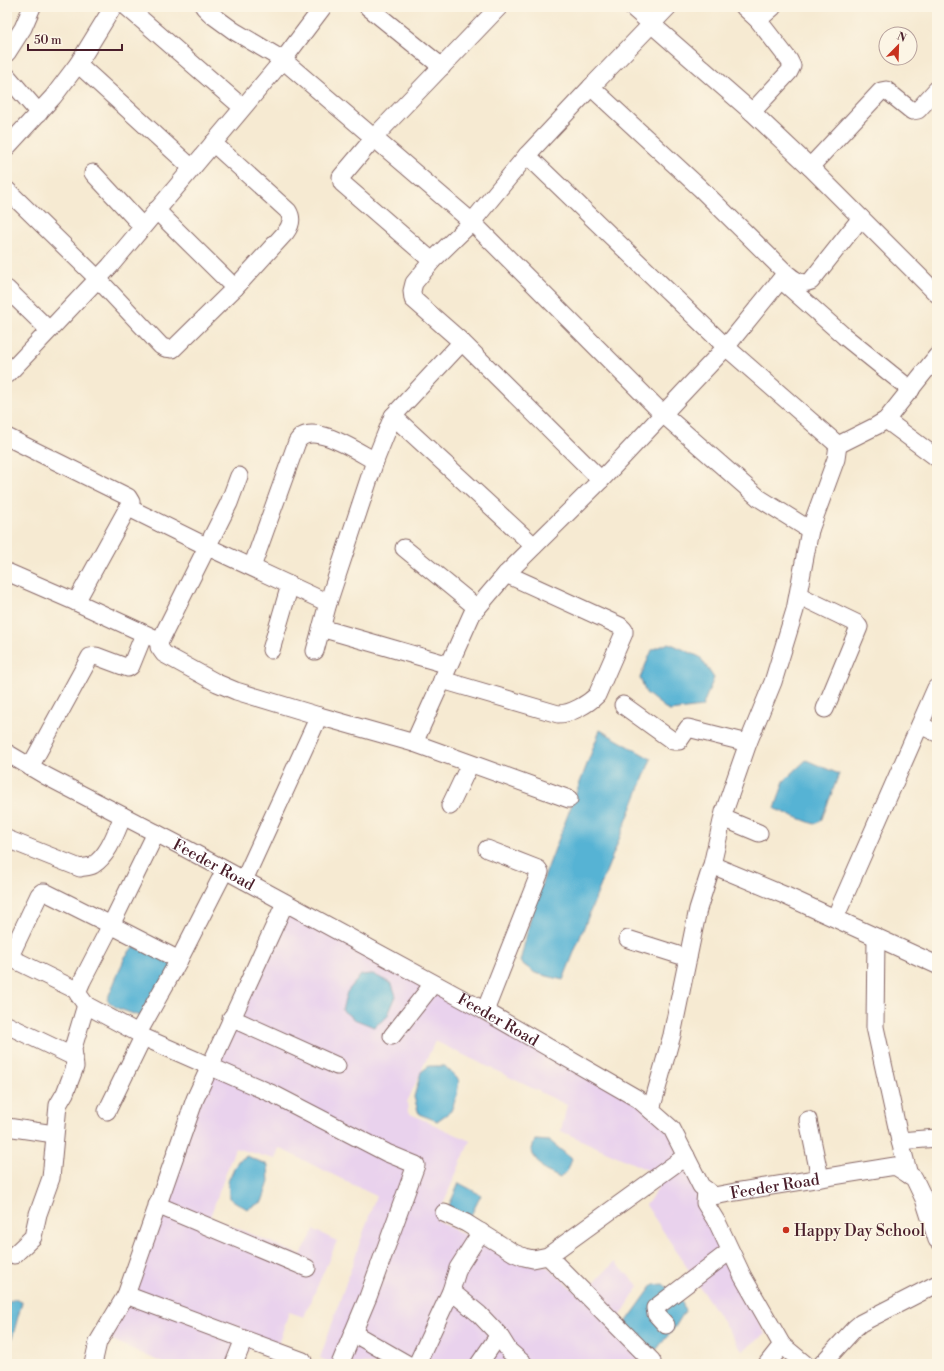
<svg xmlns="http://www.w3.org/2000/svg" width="944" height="1371" font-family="'Libre Bodoni',serif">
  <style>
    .built { fill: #e9d2ed }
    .water { fill: #56b3d4; stroke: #506980 }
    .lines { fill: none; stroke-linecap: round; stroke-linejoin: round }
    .minor-casing { stroke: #866665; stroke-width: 19 }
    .minor { stroke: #fff; stroke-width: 17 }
    .poi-dot { fill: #c8321e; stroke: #fcf5e5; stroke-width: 1.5 }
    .labels { text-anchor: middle; stroke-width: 3; stroke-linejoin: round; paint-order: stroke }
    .street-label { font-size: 16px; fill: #4a1f2b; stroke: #fcf5e5 }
    .poi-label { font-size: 16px; fill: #4a1f2b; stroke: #fcf5e5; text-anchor: start }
  </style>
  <rect width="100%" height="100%" fill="#fcf5e5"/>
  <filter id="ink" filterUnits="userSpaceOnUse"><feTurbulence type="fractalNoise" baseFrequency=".025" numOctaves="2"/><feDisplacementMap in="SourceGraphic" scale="8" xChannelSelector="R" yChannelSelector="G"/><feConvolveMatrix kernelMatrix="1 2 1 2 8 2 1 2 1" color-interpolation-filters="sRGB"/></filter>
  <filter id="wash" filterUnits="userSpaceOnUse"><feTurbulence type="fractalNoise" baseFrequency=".012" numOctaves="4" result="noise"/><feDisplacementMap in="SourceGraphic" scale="16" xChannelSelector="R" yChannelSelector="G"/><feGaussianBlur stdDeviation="0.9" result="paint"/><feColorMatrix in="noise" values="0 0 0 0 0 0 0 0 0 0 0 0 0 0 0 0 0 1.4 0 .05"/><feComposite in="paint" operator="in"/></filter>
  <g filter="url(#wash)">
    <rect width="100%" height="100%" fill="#f6ead2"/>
    <path class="built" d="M288,910L638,1104L669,1132L765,1334L742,1351L646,1205L658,1189L650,1171L561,1131L567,1105L435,1041L407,1102L408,1113L470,1141L436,1220L518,1263L548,1267L580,1296L615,1262L639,1286L613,1328L651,1364H333L320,1358L376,1196L279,1148L275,1159L235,1148L210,1217L301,1255L314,1230L337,1241L304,1317L289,1312L276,1351L254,1343L239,1364H165L110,1339L132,1288L203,1089Z"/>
    <path class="water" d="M669,643L700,657L714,678L702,707L669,711L646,693L640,678L652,650Z
      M600,730L651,759L563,980L535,973L520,962L534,904Z
      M806,760L839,774L821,821L814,824L775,809L784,781Z
      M133,947L156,954L173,966L150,1020L117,1008L107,1000L125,957Z
      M373,974L392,984L396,996L387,1017L374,1027L354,1019L342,1010L347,992L361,975Z
      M429,1066H445L459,1080L457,1095L451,1111L437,1121L419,1114L414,1097L421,1072Z
      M535,1140L550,1141L572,1159L568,1170L560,1178L544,1170L531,1152Z
      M247,1156L268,1165L269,1182L262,1202L247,1209L229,1198L228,1181L238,1161Z
      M459,1183L481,1195L469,1219L448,1208Z
      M663,1284L681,1299L685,1311L675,1327L656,1350L629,1332L625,1324L653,1285Z
      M14,1299L22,1302L7,1357V1300L11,1301Z"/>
  </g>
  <g filter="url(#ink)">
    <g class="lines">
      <defs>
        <g id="minor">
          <path d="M127,7L242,107"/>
          <path d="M204,7L212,15L234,31L283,60L472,222L663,414L759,498L810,530"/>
          <path d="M368,7L442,67"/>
          <path d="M632,7L752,112L810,167L937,294"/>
          <path d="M668,7L591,87L700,188L786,273C794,279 800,286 811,281L861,218"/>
          <path d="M744,7L758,20L789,60L792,66L789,72L752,112"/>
          <path d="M758,20L773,7"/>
          <path d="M7,53L23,28L32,7"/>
          <path d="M78,64L192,168"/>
          <path d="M7,76L39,113"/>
          <path d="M591,87L527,155L472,222L432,261L414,283L412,291L413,299L462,342L601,480"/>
          <path d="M7,147L53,97L78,64L113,7"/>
          <path d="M527,155L726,347L838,445L836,459L810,530L795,610L773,682L748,743L724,812L712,865L698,909L672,1035L651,1110"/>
          <path d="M810,167L881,91L886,90L912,111L918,110L937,89"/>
          <path d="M93,173L142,226"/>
          <path d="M7,190L97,278L161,346L165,348L173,349L235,288L286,232C291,225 293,219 288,211L213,143"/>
          <path d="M156,210L235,288"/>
          <path d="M432,261L342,183L341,177L379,132L499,7"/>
          <path d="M781,280L844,336L911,390"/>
          <path d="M7,289L49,330"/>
          <path d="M7,375L110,266L283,60L323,7"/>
          <path d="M393,416L534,546"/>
          <path d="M886,420L937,458"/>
          <path d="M7,437L128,497L131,502L76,602L7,572"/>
          <path d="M838,445L876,426L886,420L937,356"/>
          <path d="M239,476L229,503L160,641L159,647L164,654L217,683L236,691L319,716"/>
          <path d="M129,508L208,547L328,603"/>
          <path d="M404,548L477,608"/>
          <path d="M252,567L297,442C310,419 358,452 375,461"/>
          <path d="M798,595L856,623L859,627L825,709"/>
          <path d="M76,602L154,638"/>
          <path d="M321,628L449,665"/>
          <path d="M271,650L290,585"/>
          <path d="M315,651L328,603L375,461L393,416L462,342"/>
          <path d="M442,680L558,714C571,714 588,704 597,695L624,633V630L620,626L506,574"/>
          <path d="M623,705L673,741H679L688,728L748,743"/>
          <path d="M920,725L937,733"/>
          <path d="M414,743L472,614L506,574L601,480L726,347L786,273"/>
          <path id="s1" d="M7,753L46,776L181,846L485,1011L638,1099L672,1129L701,1186L714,1196L735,1192L895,1166L914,1178L924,1199L937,1240"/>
          <path d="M30,767L90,657L96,656L128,668L131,666L144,634"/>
          <path d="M450,806L470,764"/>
          <path d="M723,818L759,833"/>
          <path d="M7,839L80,868C84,867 89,867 93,865C109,855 116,832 123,816"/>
          <path d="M712,865L784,895L937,965"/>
          <path d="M244,880L319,716L414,743L569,799"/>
          <path d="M835,918L936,688"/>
          <path d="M876,937L875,1027L900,1141L909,1175"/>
          <path d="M628,939L688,958"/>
          <path d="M78,991L15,960L11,957V954L39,895L42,892H45L111,925L156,833"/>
          <path d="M485,1011L540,872L538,869L487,849"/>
          <path d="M231,1018L337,1066"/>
          <path d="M7,1025L74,1057"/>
          <path d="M138,1033L86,1005L78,994L79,988L82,981L111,925L179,960"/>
          <path d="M392,1036L433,984"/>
          <path d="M143,1037L275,1095L387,1153L416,1165L368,1297L340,1364"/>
          <path d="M107,1111L143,1037L138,1033L179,960L225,870"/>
          <path d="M808,1120L820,1178"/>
          <path d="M7,1127L54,1134"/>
          <path d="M900,1141L937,1138"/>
          <path d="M706,1190L705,1203L718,1224L743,1277L782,1345L767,1364"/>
          <path d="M157,1205L307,1268"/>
          <path d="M444,1213L466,1223L514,1253L524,1257L533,1259L548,1256L686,1156"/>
          <path d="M14,1255L33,1237L38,1214L51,1178L58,1105L65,1093L75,1067L73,1048L86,1005"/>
          <path d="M548,1256L652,1361"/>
          <path d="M451,1291L479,1314L499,1335L509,1351L524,1364"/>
          <path d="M126,1295L303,1361"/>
          <path d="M666,1325L656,1314L655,1308L730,1251"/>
          <path d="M353,1333L407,1364"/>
          <path d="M782,1345L805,1364"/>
          <path d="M93,1364L98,1342L126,1295L195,1099L285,903"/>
          <path d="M234,1364L244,1339"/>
          <path d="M417,1364L451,1291L458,1268L481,1232"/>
          <path d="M479,1364L499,1335"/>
          <path d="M822,1364L855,1328L861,1323L937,1284"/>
        </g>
      </defs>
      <use href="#minor" class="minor-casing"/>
      <use href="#minor" class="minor"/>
    </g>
  </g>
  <circle class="poi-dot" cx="786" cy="1230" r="4"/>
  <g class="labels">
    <g class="street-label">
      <text dy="6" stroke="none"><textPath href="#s1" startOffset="235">Feeder Road</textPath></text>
      <text dy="6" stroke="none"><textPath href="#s1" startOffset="559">Feeder Road</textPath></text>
      <text dy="6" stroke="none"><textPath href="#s1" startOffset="907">Feeder Road</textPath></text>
    </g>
    <g class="poi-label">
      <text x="794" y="1236">Happy Day School</text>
    </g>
  </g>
  <rect width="944" height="1371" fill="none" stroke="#fcf5e5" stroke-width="24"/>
  <g transform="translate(898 46) rotate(23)"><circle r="19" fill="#fcf5e5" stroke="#b59f9b"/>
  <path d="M0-3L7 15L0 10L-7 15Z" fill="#c8321e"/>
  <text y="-6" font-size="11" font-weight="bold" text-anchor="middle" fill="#4a1f2b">N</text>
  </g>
  <path d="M28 44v6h94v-6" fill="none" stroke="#4a1f2b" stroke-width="2"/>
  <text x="34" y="44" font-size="12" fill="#4a1f2b" stroke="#fcf5e5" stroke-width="3" paint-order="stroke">50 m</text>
</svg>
